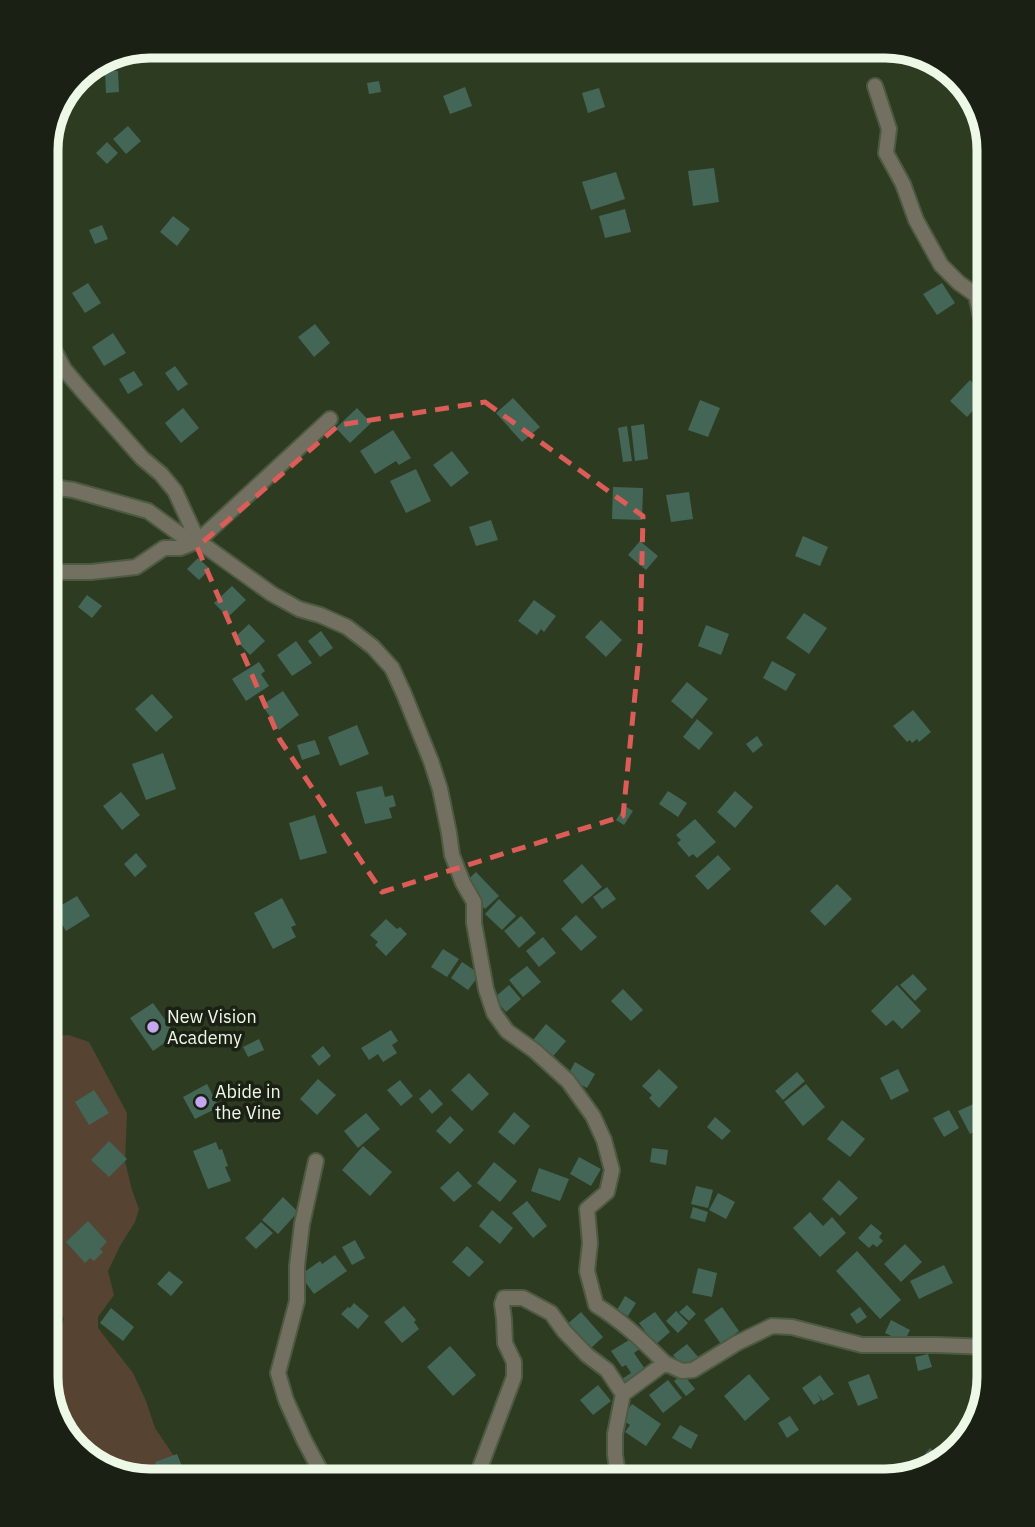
<svg xmlns="http://www.w3.org/2000/svg" width="1035" height="1527" font-family="'IBM Plex Sans',sans-serif">
  <style>
    .green { fill: #564331 }
    .building { fill: #446657 }
    .lines { fill: none; stroke-linecap: round; stroke-linejoin: round }
    .minor-casing { stroke: #4c5a41; stroke-width: 18 }
    .minor { stroke: #737061; stroke-width: 14 }
    .marked { fill: none; stroke: #dc5c58; stroke-width: 5; stroke-dasharray: 14 9; stroke-linejoin: round }
    .poi-dot { fill: #c3a7f2; stroke: #1a2114; stroke-width: 2.5 }
    .labels { text-anchor: middle; stroke-width: 7; stroke-linejoin: round; paint-order: stroke }
    .poi-label { font-size: 18px; fill: #eef8e7; stroke: #1a2114; text-anchor: start }
    .rim { fill: none; stroke: #eef8e7; stroke-width: 9 }
  </style>
  <rect width="100%" height="100%" fill="#2d3c21"/>
  <path class="green" d="M69,1035L89,1042L127,1113L125,1161L132,1190L139,1209L135,1222L120,1246L108,1271L114,1295L98,1317V1328L133,1373L146,1401L155,1428L191,1481H143L107,1469L106,1457L85,1442L64,1434L59,1429L46,1377V1356L53,1352L64,1319L50,1283L46,1246V1036Z"/>
  <path class="building" d="M105,71H118L119,92L106,93Z
    M379,81L381,92L369,94L367,83Z
    M465,87L472,106L450,114L443,96Z
    M599,88L605,107L588,113L582,93Z
    M128,126L141,141L126,154L113,139Z
    M107,142L118,153L107,164L96,153Z
    M714,168L719,202L693,206L688,171Z
    M616,172L625,199L591,210L582,182Z
    M625,209L631,232L605,238L599,216Z
    M173,216L190,229L177,246L160,232Z
    M102,225L108,239L95,244L89,230Z
    M88,283L101,303L85,313L72,293Z
    M942,283L955,303L937,315L923,294Z
    M315,324L330,343L314,357L298,337Z
    M113,333L126,353L104,366L92,347Z
    M175,366L188,384L178,391L165,373Z
    M134,371L143,385L128,394L119,379Z
    M970,380L987,396L967,417L950,401Z
    M513,398L540,427L522,442L496,413Z
    M700,400L720,408L708,437L688,430Z
    M183,408L199,428L181,443L165,423Z
    M357,408L371,423L350,443L336,428Z
    M644,424L648,459L635,461L631,426Z
    M627,426L632,461L623,462L618,428Z
    M393,430L411,458L399,465L396,461L375,474L360,451Z
    M452,451L469,473L451,487L433,465Z
    M416,469L431,501L406,513L390,481Z
    M613,487L643,488L642,520L612,519Z
    M689,492L693,519L671,522L666,495Z
    M491,520L498,540L476,546L469,527Z
    M803,536L828,547L820,566L795,556Z
    M640,541L658,556L646,570L628,555Z
    M198,558L210,569L199,580L187,569Z
    M232,586L246,600L228,617L214,603Z
    M87,595L102,606L92,618L78,607Z
    M534,600L556,616L544,632L541,629L537,635L518,621Z
    M804,613L827,628L809,654L786,638Z
    M601,620L622,640L606,657L585,637Z
    M249,624L265,641L250,655L234,638Z
    M706,625L729,634L721,655L698,646Z
    M321,631L333,648L320,657L308,641Z
    M296,641L312,663L292,676L277,655Z
    M772,661L796,674L786,691L763,678Z
    M259,662L265,671L261,674L269,686L246,701L232,679Z
    M687,682L708,699L692,719L671,701Z
    M283,691L299,715L279,730L262,705Z
    M152,694L173,717L156,732L135,709Z
    M913,710L931,732L919,742L917,739L912,743L910,740L907,742L893,726Z
    M697,719L713,733L699,750L683,737Z
    M357,725L369,754L340,766L328,737Z
    M757,736L763,745L753,753L746,744Z
    M315,740L320,754L302,760L297,745Z
    M163,753L176,789L146,800L132,764Z
    M382,786L385,797L393,795L396,806L389,808L392,818L365,824L356,792Z
    M668,791L687,803L678,817L659,804Z
    M735,791L753,807L735,828L717,812Z
    M121,792L140,815L122,830L103,806Z
    M625,806L633,811L624,825L616,820Z
    M315,815L327,853L300,860L289,823Z
    M695,819L716,842L697,858L693,854L689,857L677,843L681,840L676,835Z
    M136,853L147,866L135,877L124,864Z
    M718,855L731,869L708,890L695,876Z
    M582,864L602,887L582,904L563,881Z
    M476,872L499,896L485,909L462,885Z
    M837,884L852,899L825,926L810,911Z
    M607,887L616,899L602,909L593,897Z
    M77,896L90,916L66,931L53,910Z
    M282,898L296,925L291,927L296,937L273,949L254,913Z
    M499,899L516,916L502,930L485,914Z
    M576,915L597,937L581,951L561,929Z
    M521,916L536,933L519,948L504,931Z
    M386,919L397,929L400,927L407,934L386,956L375,945L378,942L370,935Z
    M543,937L556,953L539,967L526,951Z
    M443,949L459,959L447,977L431,967Z
    M462,962L480,974L468,990L451,978Z
    M527,966L541,982L523,997L509,980Z
    M913,974L927,989L915,1001L900,985Z
    M509,985L521,999L506,1012L494,998Z
    M897,985L921,1011L902,1029L893,1020L886,1026L871,1011Z
    M623,989L643,1010L631,1021L611,1001Z
    M153,1003L176,1035L153,1051L130,1018Z
    M546,1024L566,1041L549,1061L529,1045Z
    M391,1030L398,1041L392,1045L397,1053L383,1062L378,1054L369,1060L361,1048Z
    M259,1039L264,1050L248,1057L243,1047Z
    M323,1046L331,1056L319,1066L311,1056Z
    M575,1062L595,1074L587,1088L567,1077Z
    M659,1069L678,1087L659,1108L649,1098L652,1095L642,1086Z
    M898,1069L909,1091L891,1100L880,1078Z
    M797,1072L805,1081L783,1100L775,1091Z
    M469,1073L489,1094L472,1111L451,1090Z
    M318,1079L336,1095L317,1115L300,1099Z
    M400,1080L413,1096L401,1106L387,1090Z
    M207,1084L219,1107L195,1119L183,1097Z
    M806,1084L825,1107L803,1126L784,1102Z
    M430,1089L443,1104L432,1114L419,1099Z
    M94,1090L109,1113L89,1125L75,1102Z
    M980,1101L989,1120V1124L970,1134L958,1111Z
    M949,1110L959,1128L944,1137L933,1118Z
    M514,1112L530,1126L514,1145L498,1132Z
    M366,1113L380,1129L358,1148L344,1131Z
    M450,1116L464,1130L450,1144L436,1131Z
    M715,1117L731,1131L722,1140L707,1127Z
    M842,1120L865,1139L850,1157L827,1139Z
    M109,1141L127,1159L109,1177L91,1160Z
    M216,1142L219,1150L222,1149L228,1166L225,1167L231,1181L208,1189L193,1151Z
    M363,1146L392,1172L370,1196L342,1170Z
    M652,1148L668,1150L666,1165L650,1162Z
    M579,1157L601,1169L591,1186L570,1174Z
    M494,1162L517,1181L500,1202L477,1183Z
    M539,1168L569,1179L560,1201L531,1191Z
    M458,1171L472,1186L454,1202L440,1188Z
    M839,1180L858,1198L840,1216L822,1199Z
    M696,1186L713,1190L708,1208L691,1204Z
    M718,1193L735,1202L726,1219L709,1210Z
    M283,1197L298,1212L278,1234L262,1220Z
    M527,1201L547,1226L533,1238L512,1213Z
    M693,1207L708,1212L705,1222L690,1218Z
    M492,1210L513,1228L500,1244L479,1226Z
    M810,1212L823,1226L832,1217L846,1233L820,1257L793,1228Z
    M88,1221L107,1242L100,1249L103,1252L94,1261L90,1258L85,1263L66,1242Z
    M261,1222L273,1233L256,1249L245,1238Z
    M871,1224L882,1233L879,1237L883,1241L877,1247L873,1244L869,1248L858,1238Z
    M355,1240L365,1258L352,1265L342,1247Z
    M905,1244L922,1262L901,1282L884,1264Z
    M467,1246L484,1262L469,1277L452,1262Z
    M857,1251L901,1300L880,1319L836,1271Z
    M335,1255L347,1271L314,1294L300,1275L320,1261L322,1264Z
    M944,1265L953,1283L919,1299L910,1281Z
    M698,1268L717,1273L712,1297L692,1293Z
    M169,1271L183,1282L171,1296L157,1284Z
    M625,1296L636,1303L628,1316L617,1310Z
    M354,1303L369,1316L358,1329L341,1314L348,1307L350,1308Z
    M687,1305L696,1314L689,1321L679,1312Z
    M404,1306L416,1320L414,1322L419,1329L402,1343L384,1322Z
    M722,1307L739,1331L721,1344L704,1320Z
    M860,1307L867,1317L857,1324L850,1314Z
    M111,1308L134,1327L123,1341L100,1323Z
    M676,1311L688,1323L678,1333L666,1321Z
    M581,1312L603,1337L591,1348L590,1347L587,1349L564,1327Z
    M655,1312L670,1332L655,1345L639,1323Z
    M891,1320L910,1330L904,1342L885,1333Z
    M634,1337L641,1348L634,1353L647,1372L627,1386L622,1379L631,1373L626,1365L622,1367L611,1351Z
    M687,1344L699,1358L685,1369L673,1355Z
    M450,1346L476,1375L453,1396L427,1367Z
    M928,1354L932,1367L918,1371L915,1357Z
    M683,1374L695,1389L686,1396L674,1381Z
    M749,1374L770,1399L745,1421L724,1396Z
    M869,1374L878,1398L858,1406L848,1382Z
    M820,1375L834,1394L823,1401L817,1393L821,1400L814,1405L802,1388Z
    M668,1380L682,1398L663,1413L649,1395Z
    M598,1385L611,1401L593,1415L580,1400Z
    M632,1404L661,1424L646,1446L625,1432L630,1425L621,1419Z
    M790,1416L799,1430L787,1438L778,1423Z
    M680,1425L698,1435L691,1449L672,1438Z
    M930,1448L937,1454L941,1450L945,1454L941,1459L944,1461L937,1468L927,1470L918,1462Z
    M177,1454L188,1481H162L155,1462Z"/>
  <g class="lines">
    <defs>
      <path id="minor" d="M875,86L889,129L886,153L903,184L916,220L941,265L959,283L976,295L989,351
        M46,335L64,369L80,388L142,458L161,474L175,491L198,541L272,594L299,609L320,615L347,627L373,647L392,668L404,694L431,761L440,789L449,833L452,855L463,883L474,902V923L486,989L494,1013L507,1031L535,1051L568,1081L593,1116L604,1140L612,1170L607,1192L587,1209L590,1243L587,1271L596,1305C622,1321 643,1341 665,1363
        M46,486L73,490L148,511L192,543
        M46,572H91L136,567L164,548H180L198,541L330,419
        M316,1161L302,1224L297,1266V1301L278,1373L286,1400L304,1440L326,1481
        M475,1481L514,1377V1362L505,1343L504,1319L502,1304L504,1298H523L551,1313L564,1331L587,1355L607,1370L623,1394
        M619,1481L615,1455V1434L623,1394L665,1363L682,1371L693,1370L737,1343L772,1326L792,1327L862,1345H936L989,1347"/>
    </defs>
    <use href="#minor" class="minor-casing"/>
    <use href="#minor" class="minor"/>
  </g>
  <path class="marked" d="M485,402L643,516L640,644L623,816L382,892L280,740L197,547L339,425Z"/>
  <g class="poi-dot">
    <circle cx="153" cy="1027" r="7"/>
    <circle cx="201" cy="1102" r="7"/>
  </g>
  <g class="labels">
    <g class="poi-label">
      <text x="167" y="1023">New Vision<tspan x="167" dy="21">Academy</tspan></text>
      <text x="215" y="1098">Abide in<tspan x="215" dy="21">the Vine</tspan></text>
    </g>
  </g>
  <path d="M0 0H1035V1527H0ZM150 58H885A92 92 0 0 1 977 150V1377A92 92 0 0 1 885 1469H150A92 92 0 0 1 58 1377V150A92 92 0 0 1 150 58Z" fill="#1a2114" fill-rule="evenodd"/>
  <path class="rim" d="M150 58H885A92 92 0 0 1 977 150V1377A92 92 0 0 1 885 1469H150A92 92 0 0 1 58 1377V150A92 92 0 0 1 150 58Z"/>
</svg>
